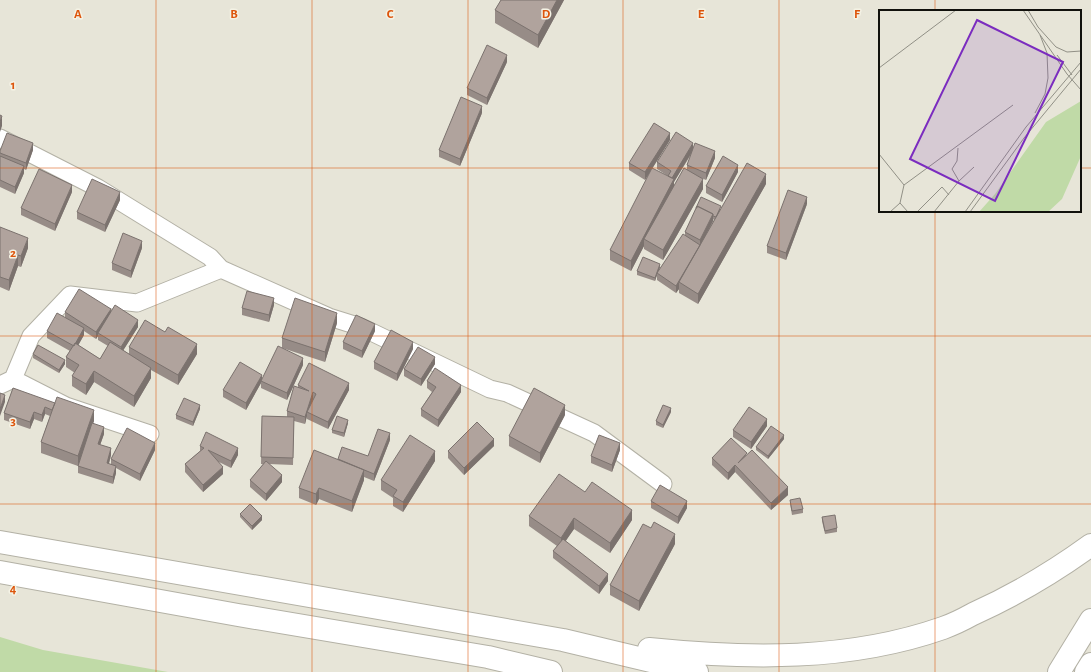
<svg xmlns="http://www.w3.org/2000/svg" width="1091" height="672" font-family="'Alegreya Sans',sans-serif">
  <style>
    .green { fill: #c0daa7 }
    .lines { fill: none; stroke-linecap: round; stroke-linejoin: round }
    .street-casing { stroke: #b3b1a5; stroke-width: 19 }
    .highway-casing { stroke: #b3b1a5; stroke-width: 24 }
    .street { stroke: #fff; stroke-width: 17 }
    .highway { stroke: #fff; stroke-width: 22 }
    .wall { fill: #978c87; fill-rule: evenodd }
    .shaded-wall { fill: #7b726e }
    .building { fill: #b0a39d; stroke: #7b726e }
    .grid { fill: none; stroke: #dd550c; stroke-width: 1; stroke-opacity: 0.55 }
    .inset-road { fill: none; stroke: #919086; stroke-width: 1 }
    .view { fill: #7b2cbf; fill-opacity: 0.15; stroke: #7b2cbf; stroke-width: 2 }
    .inset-edge { fill: none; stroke: #11110c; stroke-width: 2 }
    .grid-label { font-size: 13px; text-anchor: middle; font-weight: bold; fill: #dd550c; stroke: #f4f2e5; stroke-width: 3; stroke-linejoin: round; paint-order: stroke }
  </style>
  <rect width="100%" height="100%" fill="#e7e5d8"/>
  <path class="green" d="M0,637L43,650L168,672H0Z"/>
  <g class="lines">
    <defs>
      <path id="street" d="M0,138L98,188L210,257L221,269L329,317L361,327L490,389L507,393L594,433L663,484
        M13,379L66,406L150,434
        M0,385L13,379L31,336L70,295L137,303L221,269"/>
      <path id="highway" d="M0,542L563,640L697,672
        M0,572L238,615L488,657L551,672
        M649,649C748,659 849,661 943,628C954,624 964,619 973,614C1015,595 1054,572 1091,545
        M1059,672L1091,620
        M1086,672L1091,664"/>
    </defs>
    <use href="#street" class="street-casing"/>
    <use href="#highway" class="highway-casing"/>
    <use href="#street" class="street"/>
    <use href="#highway" class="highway"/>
  </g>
  <path class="wall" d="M501,0H564L538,48L495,23V10Z
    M507,62L487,105L467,95V88Z
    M482,113L460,166L439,157V150Z
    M670,140L645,180L629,170V163Z
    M693,149L715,158L706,180L699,177L703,189L663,260L644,249V246L631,271L610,260V250L668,176L657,169V162ZM692,153L687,165V170L674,186V182Z
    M33,150L26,170L24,169V173L15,194L0,187V151Z
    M738,172L722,202L706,193V186Z
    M766,184L698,304L679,293V289L676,293L657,280V275L655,281L637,275V271L660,267L659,270L685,235V232L696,209V208L721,209ZM713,219L714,220L703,239L713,221Z
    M72,192L55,231L21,215V208Z
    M120,200L105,232L77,219V212Z
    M807,204L786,260L767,253V246Z
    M0,227L28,248L21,267L18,266L9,291L0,287Z
    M142,248L131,278L112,270V263Z
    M274,305L269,322L242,315V308Z
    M65,312H111L138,327L123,350L129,354V347L197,354L178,385L151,370V378L134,407L94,382L86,395L72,386V376L75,373L66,367V357L70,351L47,338V331L65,318ZM84,331L96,339L98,336V340L108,346L100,359L78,345L84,335Z
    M337,323L325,362L282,348V338Z
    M375,331L362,358L343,349V342Z
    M413,349L397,381L374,369V362Z
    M33,354L65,364L59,373L33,358Z
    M435,364L421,386L404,376V369Z
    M303,365L287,400L261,388V383L246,410L223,397V390L262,380Z
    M427,381L461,392L438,427L421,416V409L432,392L427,388Z
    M298,385L349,390L328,429L307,419V416L305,424L294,421L293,465L269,464L282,482L266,501L250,487V480L263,464H261L262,416L287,417V411L298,388Z
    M13,388L94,421L93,423L104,434L100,445L111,455L109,464H111V459L155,450L140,481L116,468V473L113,484L78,473V466L81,456L78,466L41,453V442L50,416L45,414L42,422L34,419L30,429L4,420V413Z
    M200,409L193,426L176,419V415Z
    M671,412L663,428L656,425V421Z
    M565,415L540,463L509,446V436Z
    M348,423L344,437L332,433V430Z
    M767,426L751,449L733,437V430Z
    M784,439L768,459L756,450V447Z
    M390,440L374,481L364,477V480L352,512L319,499L316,505L299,498V488L338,459L368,456Z
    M200,446L238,455L231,468L219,462L223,474L203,492L185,472V464L200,451Z
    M494,446L464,475L448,458V451Z
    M620,450L612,472L591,463V456Z
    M747,455L788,495L771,510L735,472L728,480L712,465V458Z
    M435,461L403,512L393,506V498L381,490V480Z
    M585,492L632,520L610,553L574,529L565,541L608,581L599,594L553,558V551L557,546L529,526V516Z
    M790,500L803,509V513L792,515L790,503Z
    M651,501L687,508L678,524L651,508Z
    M240,514L262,520L252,530L240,517Z
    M822,517L837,528V532L825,534L822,521Z
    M675,544L639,611L610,595V585Z"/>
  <path class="shaded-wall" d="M557,0H564L538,48V35Z
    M507,55V62L487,105V98Z
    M482,106V113L460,166V159Z
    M2,116V126L0,132V122Z
    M670,133V140L645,180V172Z
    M33,143V150L26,170V163Z
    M693,143V150L674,182V190L644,239V246L631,271V261L671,179Z
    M715,151V158L706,180V173Z
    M738,165V172L722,202V195Z
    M24,166V173L15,194V187Z
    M766,174V184L698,304V294Z
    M703,179V189L663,260V250Z
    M72,185V192L55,231V224Z
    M120,192V200L105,232V225Z
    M807,197V204L786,260V253Z
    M713,214V221L700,247V240Z
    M28,238V248L21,267V256Z
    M142,241V248L131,278V271Z
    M702,246L679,282V289L676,293V286Z
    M18,255V266L9,291V280Z
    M660,264V267L658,273H657V275L655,281V278Z
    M274,298V305L269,322V315Z
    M111,309V316L98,333V336L96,339V332Z
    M337,313V323L325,362V352Z
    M138,320V327L121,354V347Z
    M375,324V331L362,358V351Z
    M84,328V335L74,353V346Z
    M413,342V349L397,381V374Z
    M197,344V354L178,385V375Z
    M435,357V364L421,386V379Z
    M303,358V365L287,400V393Z
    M65,360V364L59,373V370Z
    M151,368V378L134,407V396Z
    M94,371V382L86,395V384Z
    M262,375V382L261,381V383L246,410V403Z
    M349,383V390L328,429V422Z
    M461,385V392L438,427V420Z
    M313,392V399L309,413L307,412V416L305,424V417Z
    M5,395V402L0,416V409Z
    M200,405V409L193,426V422Z
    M565,405V415L540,463V453Z
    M45,407V414L42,422V415Z
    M671,408V412L663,428V425Z
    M94,410V421L78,466V456Z
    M34,412V419L30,429V422Z
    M767,419V426L751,449V442Z
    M348,420V423L344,437V433Z
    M104,427V434L98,451V444Z
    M390,433V440L374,481V474Z
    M784,435V439L768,459V456Z
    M494,439V446L464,475V468Z
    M155,443V450L140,481V474Z
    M620,443V450L612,472V465Z
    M111,448V455L107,470V463Z
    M238,448V455L231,468V461Z
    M435,451V461L403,512V502Z
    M735,465V472L728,480V473Z
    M116,466V473L113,484V477Z
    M223,467V474L203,492V485Z
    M364,470V480L352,512V501Z
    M282,475V482L266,501V494Z
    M788,487V495L771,510V503Z
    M319,488V499L316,505V494Z
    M687,501V508L678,524V517Z
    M632,510V520L610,553V543Z
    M262,516V520L252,530V526Z
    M574,518V529L561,548V538Z
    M675,534V544L639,611V601Z
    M608,574V581L599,594V586Z"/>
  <path class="building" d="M501,0H557L538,35L495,10Z
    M487,45L507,55L487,98L467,88Z
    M461,97L482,106L460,159L439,150Z
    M0,115L2,116L0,122Z
    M654,123L670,133L645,172L629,163Z
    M676,132L693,143L672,178L668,176L671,171L657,162Z
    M7,133L33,143L26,163L0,153V151Z
    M695,143L715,151L706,173L687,165Z
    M0,156L24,166L15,187L0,180Z
    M723,156L738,165L722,195L706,186Z
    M747,163L766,174L698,294L679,282Z
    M652,168L674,179L631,261L610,250Z
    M684,168L703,179L663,250L644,239Z
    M39,169L72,185L55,224L21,208Z
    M92,179L120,192L105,225L77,212Z
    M788,190L807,197L786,253L767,246Z
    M701,197L721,206L716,217L713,216V214L697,206V208H696Z
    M697,206L713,214L700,240L685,232Z
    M0,227L28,238L21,256L18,255L9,280L0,277Z
    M123,233L142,241L131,271L112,263Z
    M683,234L700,245L676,286L657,273Z
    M643,257L660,264L655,278L637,271Z
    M79,289L111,309L96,332L65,312Z
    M247,291L274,298L269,315L242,308Z
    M295,298L337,313L325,352L282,338Z
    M115,305L138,320L121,347L98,333Z
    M57,313L84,328L74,346L47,331Z
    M356,315L375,324L362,351L343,342Z
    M145,320L165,332L168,327L197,344L178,375L129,347Z
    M391,330L413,342L397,374L374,362Z
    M110,342L151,368L134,396L94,371L86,384L72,376L79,365L66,357L75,343L100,359Z
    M38,345L65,360L59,370L33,354Z
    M278,346L303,358L287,393L261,381Z
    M418,347L435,357L421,379L404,369Z
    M240,362L262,375L246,403L223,390Z
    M309,363L349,383L328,422L307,412L316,394L313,392L305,417L287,411L294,386L309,391L298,385Z
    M435,368L461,385L438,420L421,409L436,387L427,381Z
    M13,388L55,403L52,410L45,407L42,415L34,412L30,422L4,413Z
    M534,388L565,405L540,453L509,436Z
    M0,393L5,395L0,409Z
    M57,397L94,410L78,456L41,442Z
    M184,398L200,405L193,422L176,415Z
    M663,405L671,408L663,425L656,421Z
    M749,407L767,419L751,442L733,430Z
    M262,416L294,417L293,458L261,457Z
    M337,416L348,420L344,433L332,430Z
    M477,422L494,439L464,468L448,451Z
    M92,423L104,427L98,444L111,448L107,463L116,466L113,477L78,466Z
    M771,426L784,435L768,456L756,447Z
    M127,428L155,443L140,474L111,459Z
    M378,429L390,433L374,474L338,459L342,447L368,456Z
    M206,432L238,448L231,461L208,450L223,467L203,485L185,464L204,448L200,446Z
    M410,435L435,451L403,502L393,496L397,490L381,480Z
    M599,435L620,443L612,465L591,456Z
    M731,438L747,453L738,463L752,450L788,487L771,503L735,465L728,473L712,458Z
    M314,450L364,470L352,501L319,488L316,494L299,488Z
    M266,461L282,475L266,494L250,480Z
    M559,474L585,492L592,482L632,510L610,543L574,518L561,538L529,516Z
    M660,485L687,501L678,517L651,501Z
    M800,498L803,509L792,511L790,500Z
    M250,504L262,516L252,526L240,514Z
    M835,515L837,528L825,531L822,517Z
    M654,522L675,534L639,601L610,585L643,524L651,528Z
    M563,539L608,574L599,586L553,551Z"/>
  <path class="grid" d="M156,0V672M312,0V672M468,0V672M623,0V672M779,0V672M935,0V11M0,168H880M1080,168H1091M935,211V672M0,336H1091M0,504H1091"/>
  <g transform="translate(879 10)">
    <rect width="202" height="202" fill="#e7e5d8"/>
    <path d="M202,91V146L183,189L169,202H100L116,184L167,112Z" fill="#c0daa7"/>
    <path class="inset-road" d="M144,0L188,64L202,80M149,0L159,17M159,17L177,37L188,42L202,41M178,45L193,65M0,58L77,0M156,103L166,84L169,68L168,43L161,25M79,138L78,151L73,159L80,171M0,144L25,175M21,193L29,202M11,202L21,193L25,175L134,95M38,202L63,177L70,185M55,202L80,171L95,157M86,202L147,117L202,52M91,202L145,128L202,59"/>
    <path class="view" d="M98,10L184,52L116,191L31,149Z"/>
    <rect width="202" height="202" class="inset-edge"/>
  </g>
  <g class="grid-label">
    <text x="78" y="18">A</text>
    <text x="234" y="18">B</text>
    <text x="390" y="18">C</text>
    <text x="546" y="18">D</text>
    <text x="701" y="18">E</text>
    <text x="857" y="18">F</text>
    <text x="13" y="89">1</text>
    <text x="13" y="257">2</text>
    <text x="13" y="425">3</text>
    <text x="13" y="593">4</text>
  </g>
</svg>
